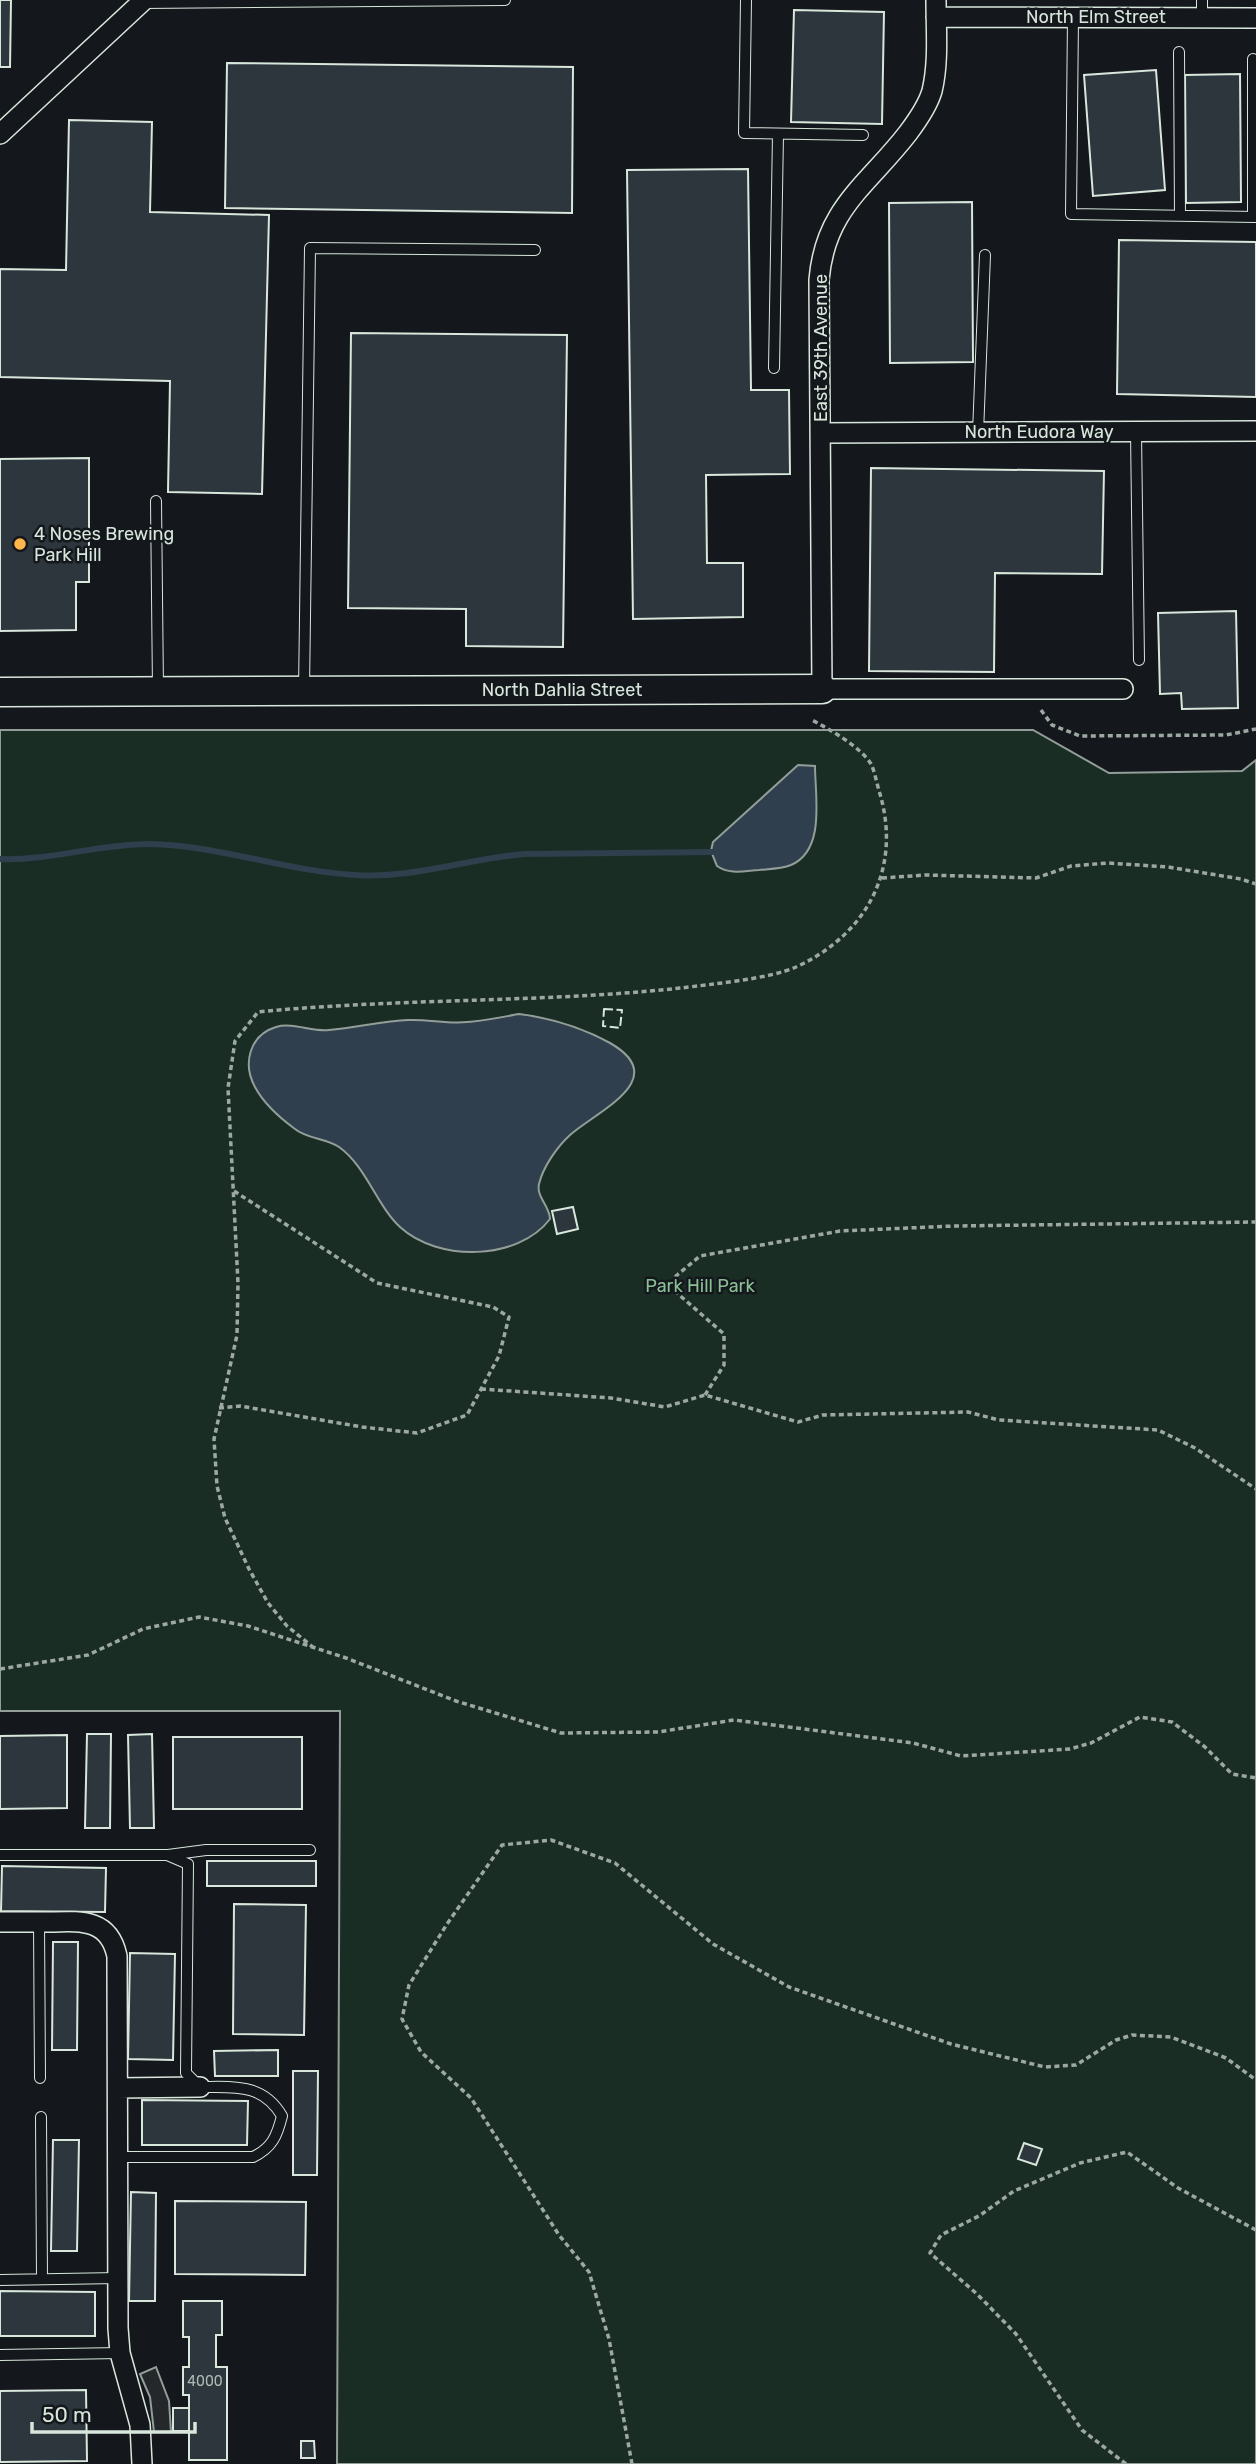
<svg xmlns="http://www.w3.org/2000/svg" width="1256" height="2464" font-family="Rubik,sans-serif">
  <style>
    .green { fill: #1a2d24; stroke: #939e99; stroke-width: 2 }
    .parking { fill: #24282b; stroke: #939e99; stroke-width: 2 }
    .water { fill: #2f3f4d; stroke: #939e99; stroke-width: 2 }
    .lines { fill: none; stroke-linecap: round; stroke-linejoin: round }
    .stream { stroke: #2f3f4d; stroke-width: 6 }
    .building { fill: #2c363c; stroke: #d8e6dc; stroke-width: 2 }
    .lane-casing { stroke: #d8e6dc; stroke-width: 12 }
    .street-casing { stroke: #d8e6dc; stroke-width: 22 }
    .secondary-casing { stroke: #d8e6dc; stroke-width: 31 }
    .path { stroke: #9da8a2; stroke-width: 3.5; stroke-dasharray: 5 3.5; stroke-linecap: butt }
    .lane { stroke: #14181c; stroke-width: 10 }
    .street { stroke: #14181c; stroke-width: 19 }
    .secondary { stroke: #14181c; stroke-width: 28 }
    .fence { stroke: #d8e6dc; stroke-width: 2; stroke-dasharray: 9 3.5; stroke-linecap: butt }
    .poi-dot { fill: #ffb74d; stroke: #14181c; stroke-width: 2.5 }
    .labels { text-anchor: middle; stroke-width: 5; stroke-linejoin: round; paint-order: stroke }
    .number-label { font-size: 14px; fill: #adbab4 }
    .street-label { font-size: 18px; fill: #d8e6dc; stroke: #14181c }
    .poi-label { font-size: 18px; fill: #d8e6dc; stroke: #14181c; text-anchor: start }
    .park-label { font-size: 18px; fill: #8ac095; stroke: #14181c }
  </style>
  <rect width="100%" height="100%" fill="#14181c"/>
  <path class="green" d="M0,730H1033L1109,773L1242,771L1256,760V2464H337L340,1711H0Z"/>
  <path class="parking" d="M156,2367L169,2401L171,2432H154L150,2397L140,2374Z"/>
  <path class="water" d="M798,765L815,766C815,796 826,850 791,865C781,869 769,869 759,870C744,871 730,875 717,866L711,851L713,842Z
    M519,1014C551,1018 581,1027 610,1043C673,1079 597,1111 570,1135C557,1147 543,1167 539,1184C536,1197 550,1206 550,1219C518,1261 438,1262 400,1227C377,1206 366,1166 339,1147C326,1138 307,1139 295,1129C280,1118 264,1104 255,1087C242,1063 250,1035 276,1027C293,1022 312,1032 329,1030C356,1028 382,1021 408,1020C428,1019 447,1024 467,1022C484,1021 502,1017 519,1014Z"/>
  <g class="lines">
    <path class="stream" d="M0,859C50,861 98,844 149,844C218,845 285,871 355,875C412,879 467,859 524,854L712,852"/>
  </g>
  <path class="building" d="M0,0H11L10,67H0Z
    M794,10L884,12L882,124L791,122Z
    M227,63L573,67L572,213L225,208Z
    M1156,70L1165,190L1093,196L1084,75Z
    M1240,74L1241,202L1186,203L1185,75Z
    M69,120L152,122L150,212L269,215L262,494L168,492L170,381L0,377V269L66,270Z
    M748,169L751,390H789L790,474L706,475L707,563H743V617L633,619L627,170Z
    M972,202L973,362L890,363L889,203Z
    M1119,240L1256,242V397L1117,394Z
    M351,333L567,335L563,647L466,646V609L348,608Z
    M89,458V582H76V630L0,631V459Z
    M871,468L1104,471L1102,574L995,573L994,672L869,671Z
    M1236,611L1238,708L1182,709L1181,693L1160,694L1158,613Z
    M573,1207L578,1229L557,1234L552,1211Z
    M87,1734H111L110,1828H85Z
    M152,1734L154,1828H130L128,1735Z
    M67,1735V1808L0,1809V1736Z
    M173,1737H302V1809H173Z
    M207,1861H316V1886H207Z
    M2,1866L106,1868L105,1912L1,1911Z
    M234,1904L306,1905L304,2035L233,2034Z
    M53,1942H78L77,2050H52Z
    M130,1953L175,1954L173,2060L128,2059Z
    M278,2050V2076H215L214,2051Z
    M293,2071H318L317,2175H293Z
    M142,2100L248,2101L247,2145H142Z
    M53,2140H79L77,2251H51Z
    M1024,2143L1042,2149L1036,2165L1018,2159Z
    M131,2192L156,2193L155,2301H129Z
    M175,2201L306,2202L305,2275L175,2274Z
    M0,2291L95,2292V2336H0Z
    M183,2301H222V2335H216V2367H227V2460H189V2395H183V2367H189V2337H183Z
    M86,2390L87,2461L0,2462V2391Z
    M173,2408H189V2431H173Z
    M301,2441H314L315,2458H301Z"/>
  <g class="lines">
    <defs>
      <path id="lane" d="M746,0L744,133L863,135
        M1202,0V18
        M142,3L505,0
        M1073,17L1071,214L1256,217
        M1179,52L1180,216
        M1253,59V217
        M774,368L778,134
        M1136,432L1139,660
        M978,433L985,255
        M156,501L158,690
        M304,690L310,248L535,250
        M0,1855H167L188,1864L186,2073L200,2087C234,2087 263,2083 282,2116C277,2136 272,2148 253,2157H118
        M168,1855L206,1850H310
        M39,1922L40,2078
        M41,2117L42,2279
        M0,2280L118,2278
        M0,2355L120,2353"/>
      <path id="street" d="M936,0C936,29 939,62 932,91C928,105 917,121 908,133C868,185 825,208 819,280L822,689H1123
        M936,17L1256,18
        M0,134L144,0
        M822,433L1256,431
        M0,1922C17,1922 34,1922 51,1922C82,1921 109,1919 117,1956L118,2328L120,2353L140,2425L142,2464
        M118,2088L200,2087"/>
      <path id="secondary" d="M0,692L822,689"/>
    </defs>
    <use href="#lane" class="lane-casing"/>
    <use href="#street" class="street-casing"/>
    <use href="#secondary" class="secondary-casing"/>
    <path class="path" d="M1041,710L1052,725L1080,736L1226,735L1256,729
      M882,878L926,875L1036,878L1071,866L1108,863L1168,867L1241,879L1256,884
      M481,1389L611,1398L665,1407L705,1395L798,1422L823,1415L968,1412L999,1420L1158,1430L1195,1448L1256,1489
      M705,1395L724,1365V1334L677,1293L676,1276L700,1256L840,1231L954,1226L1256,1222
      M219,1408L240,1406L362,1427L417,1433L467,1415L499,1356L509,1317L493,1307L377,1283L234,1191
      M314,1648L287,1626L268,1603L249,1569L225,1518L217,1486L214,1439L237,1335L238,1283L228,1088L235,1041L258,1012C398,998 541,1003 681,988C712,984 769,979 796,967C866,935 902,870 880,794C877,785 875,772 871,764C861,747 829,729 812,720
      M0,1669L88,1655L143,1629L199,1617L248,1626L346,1658L456,1701L561,1733L658,1732L734,1720L913,1743L961,1756L1070,1749L1091,1743L1140,1717L1172,1722L1205,1747L1232,1774L1256,1778
      M632,2464L609,2339L589,2272L559,2235L471,2098L421,2052L402,2019L409,1985L447,1924L502,1845L551,1840L615,1863L713,1944L789,1987L951,2044L1045,2067L1076,2065L1116,2040L1132,2035L1171,2037L1226,2058L1256,2080
      M1126,2464L1082,2430L1016,2334L977,2294L930,2253L941,2235L979,2216L1014,2191L1080,2163L1127,2152L1178,2188L1256,2230"/>
    <use href="#lane" class="lane"/>
    <use href="#street" class="street"/>
    <use href="#secondary" class="secondary"/>
    <path class="fence" d="M604,1009L622,1010L620,1028L603,1026Z"/>
  </g>
  <circle class="poi-dot" cx="20" cy="544" r="7"/>
  <g class="labels">
    <g class="number-label">
      <text x="205" y="2386">4000</text>
    </g>
    <g class="street-label">
      <text x="1096" y="23">North Elm Street</text>
      <text transform="translate(821 348) rotate(-90)" y="6">East 39th Avenue</text>
      <text x="1039" y="438">North Eudora Way</text>
      <text x="562" y="696">North Dahlia Street</text>
    </g>
    <g class="poi-label">
      <text x="34" y="540">4 Noses Brewing<tspan x="34" dy="21">Park Hill</tspan></text>
    </g>
    <g class="park-label">
      <text x="700" y="1292">Park Hill Park</text>
    </g>
  </g>
  <path d="M32 2422v10h163v-10" fill="none" stroke="#d8e6dc" stroke-width="3.5"/>
  <text x="42" y="2422" font-size="21" fill="#d8e6dc" stroke="#14181c" stroke-width="5" paint-order="stroke">50 m</text>
</svg>
